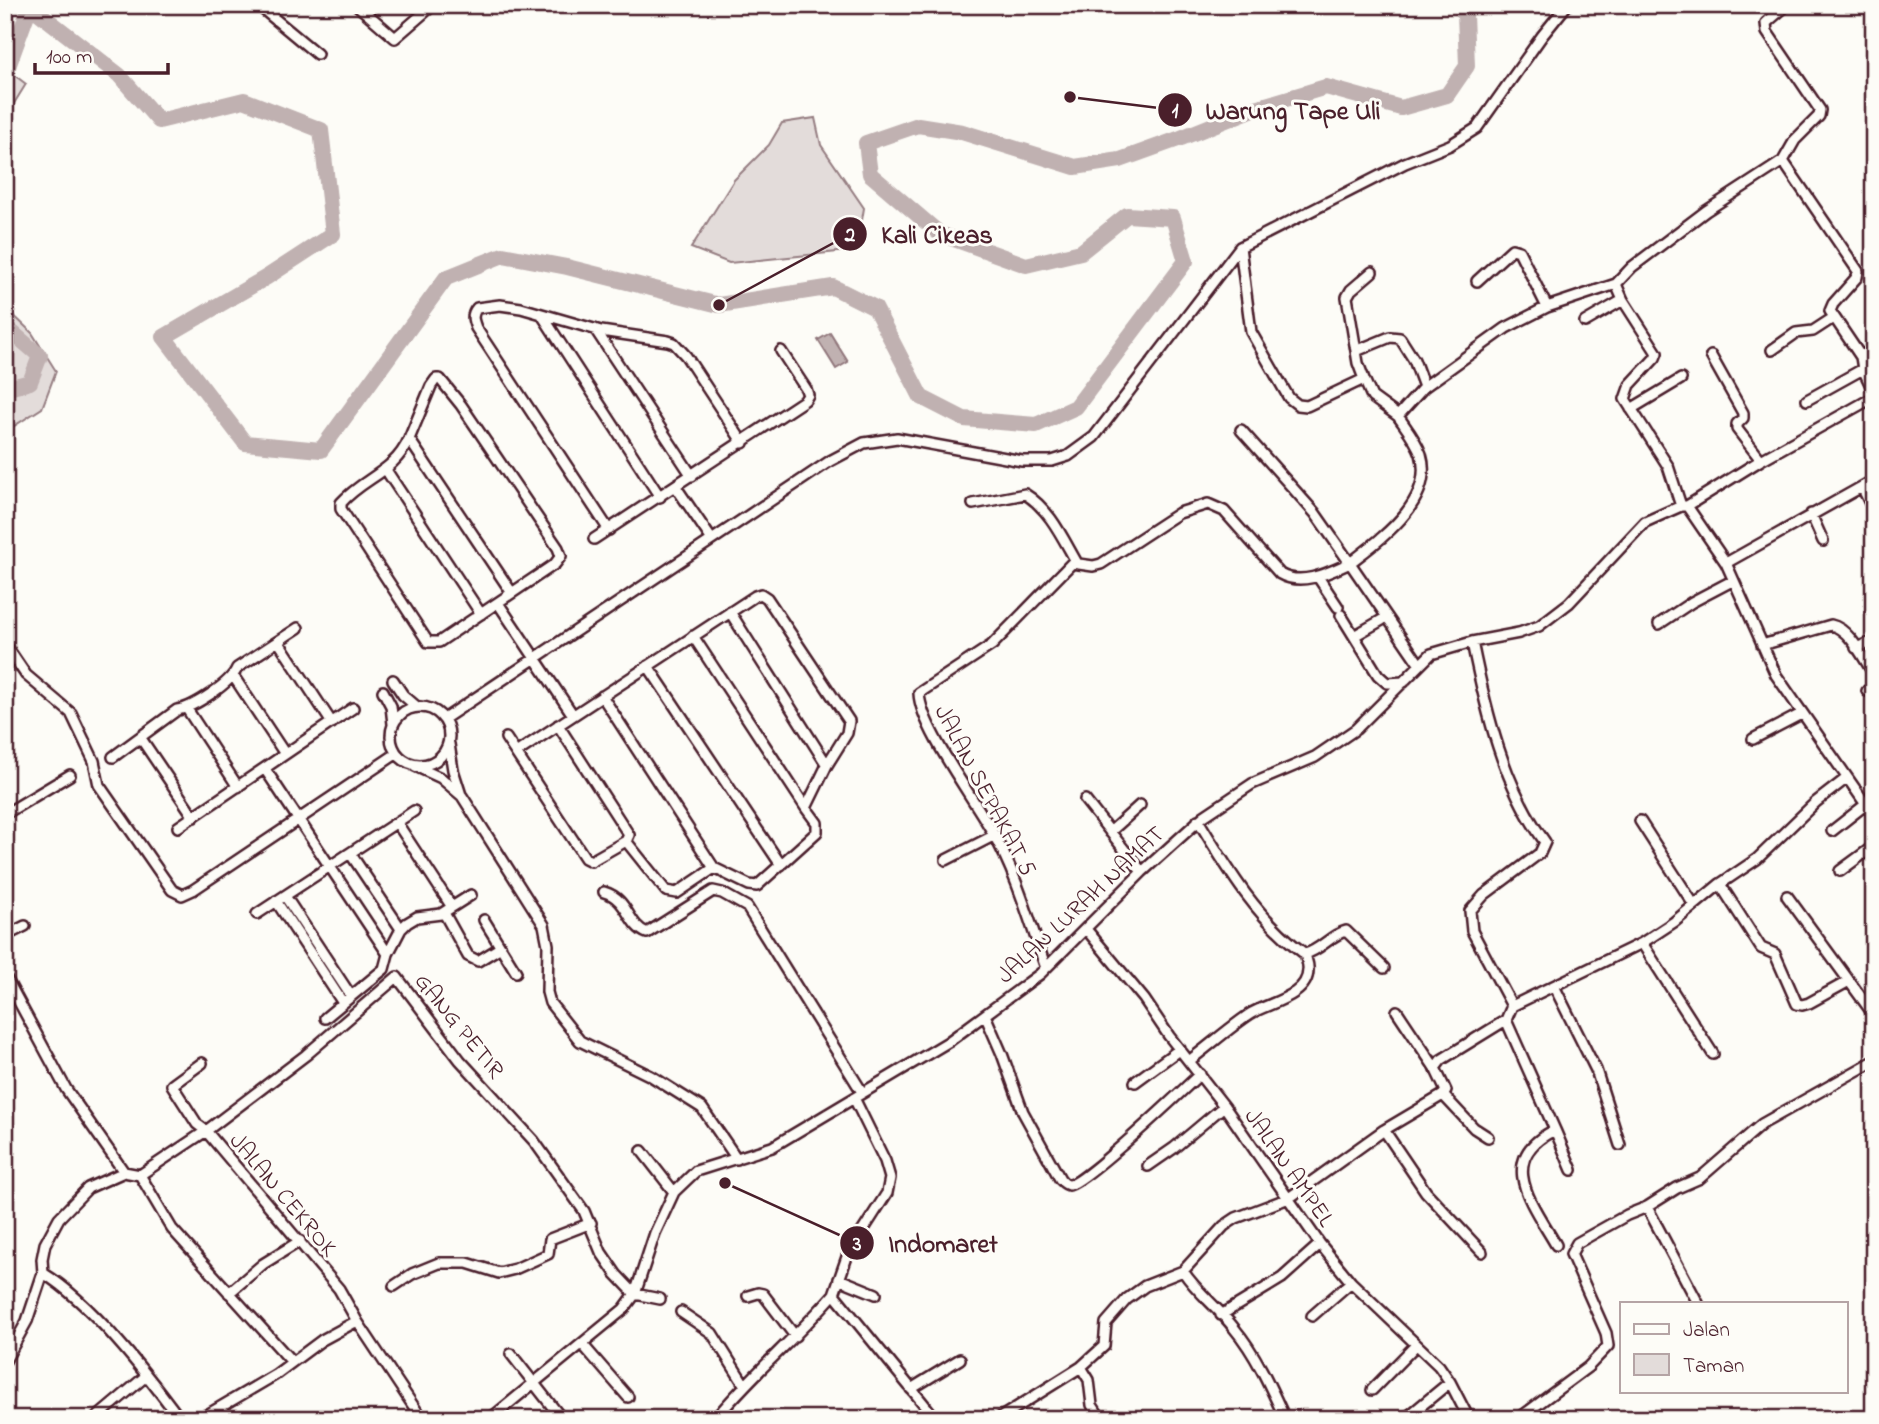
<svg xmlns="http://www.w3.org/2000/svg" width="1879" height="1424" font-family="'Indie Flower',sans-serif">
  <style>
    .green { fill: #e3dcda; stroke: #967e82; stroke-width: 2 }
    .water { fill: #c0b1b1; stroke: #91777b; stroke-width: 2 }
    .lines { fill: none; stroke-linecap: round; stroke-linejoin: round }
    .river { stroke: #c0b1b1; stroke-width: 16 }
    .street-casing { stroke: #4a1f2b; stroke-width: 14 }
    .street { stroke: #fdfcf7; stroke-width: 9 }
    .labels { text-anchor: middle; stroke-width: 6; stroke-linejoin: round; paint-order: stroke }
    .street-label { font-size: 24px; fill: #4a1f2b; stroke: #fdfcf7 }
    .leader { fill: none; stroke: #4a1f2b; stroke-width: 2.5 }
    .callout-dot { fill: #4a1f2b; stroke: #fdfcf7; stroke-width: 2.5 }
    .mark-label { font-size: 21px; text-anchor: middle; font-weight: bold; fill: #fff }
    .callout-label { font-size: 26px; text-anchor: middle; font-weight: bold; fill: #4a1f2b; stroke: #fdfcf7; stroke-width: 6; stroke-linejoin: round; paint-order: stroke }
  </style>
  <rect width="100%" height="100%" fill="#fdfcf7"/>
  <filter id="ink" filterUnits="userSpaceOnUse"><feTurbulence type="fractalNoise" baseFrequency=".0143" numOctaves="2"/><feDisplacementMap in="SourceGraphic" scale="14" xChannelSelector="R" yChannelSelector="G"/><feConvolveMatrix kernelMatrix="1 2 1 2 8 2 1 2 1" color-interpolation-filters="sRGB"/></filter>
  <g filter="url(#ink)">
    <path class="green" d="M5,68L26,84L5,118Z
      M815,118L821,145L864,208L857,250L729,263L691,248L734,180L769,145L782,123Z
      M5,307L32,333L56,371L42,408L14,426L5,429Z"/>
    <path class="water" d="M830,333L848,362L836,369L818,340Z"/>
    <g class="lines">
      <path class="river" d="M5,75L30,6L119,75L159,121L244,100L321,130L333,234L267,277L164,337L245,443L321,450L446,278L503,255L567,267L719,305L833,287L875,308L921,397L964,419L1036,425L1076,407L1186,261L1173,218L1127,215L1081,252L1026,265L940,234L870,174L866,143L918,125L962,132L1075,167L1120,160L1181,138L1256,108L1326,87L1401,108L1447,95L1467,66L1465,14L1459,5
        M5,331L13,333L40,356L30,382L5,389"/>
      <defs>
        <path id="street" d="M258,5L317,54
          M357,5L395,38L433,5
          M1783,161L1858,271L1857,277L1833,304L1830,311L1861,357L1863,369L1874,392
          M1240,247L1251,332L1289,398L1298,405L1307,406L1364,379L1372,397L1398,416
          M1477,281L1512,249L1519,251L1547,307
          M1616,284L1623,300L1657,353L1655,358L1630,385L1625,399L1668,466L1681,506
          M542,315L660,497
          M1585,322L1623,300
          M595,329L692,476
          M1772,350L1796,333L1813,331L1833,318
          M1356,351L1390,337L1400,338L1414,360L1424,387
          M1711,356L1743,413V418L1737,424V429L1761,460
          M1861,357L1874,348
          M1364,379L1358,363L1347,297L1351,290L1372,272
          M1807,400L1863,369
          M1631,409L1681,379
          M1241,430L1315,513L1350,563C1382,538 1435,501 1421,454C1416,440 1406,428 1398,416L1424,387L1506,328L1547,307L1616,284L1632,267L1706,211L1783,161L1795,140L1819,116L1820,110L1767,32L1766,23L1787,5
          M409,439L431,386L436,379H440L461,405L558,548L561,556L555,564L439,642H428L341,509V503C364,477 394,473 409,439L512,593
          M386,470L481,614
          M676,487L712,540
          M1862,487L1874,511
          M973,504L1025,494C1050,509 1063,539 1077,563
          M1687,506L1761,460L1874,397
          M1811,514L1823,541
          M609,530L476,328C473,320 471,315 477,308L500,305L521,308L601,331L668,341L674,343L686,356L743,443
          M594,539L805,400L808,395L806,389L781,351
          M1726,563L1874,480
          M1318,577L1338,607
          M498,603L573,715
          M730,612L827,765
          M1341,615L1378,675L1387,683L1404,682
          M1659,624L1692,602L1732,581
          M693,636L806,808
          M1354,636L1382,620
          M278,641L332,723
          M5,644L26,675L71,713L94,761L99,785L172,890L182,895L193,890L396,754
          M1762,645L1831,625C1850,629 1863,658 1874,674
          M1856,648L1874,641
          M648,666L781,865
          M234,677L285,754
          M393,680L403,695L417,707
          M383,691L391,706L393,724
          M1867,691L1874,686
          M391 736a29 29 0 1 1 58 0a29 29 0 1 1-58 0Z
          M187,709L238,787
          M444,719L830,461L864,443L897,438L1022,461H1052L1068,456L1094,437L1240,247L1405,163L1450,145L1477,128L1542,36L1567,5
          M140,737L194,817
          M506,738L585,858L591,861L626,841L629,835L558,725
          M1753,739L1801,714
          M449,744L453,770L461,795
          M516,753L755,596L761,594L767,598L849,721L847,733L827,765L806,808L817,823V832L757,886L749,885L714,868L602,696
          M113,757L177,710C193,708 231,683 237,668L298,628
          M415,766L441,778L462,796L544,925L548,945L547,992L550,1003L580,1041L651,1076L702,1108L737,1159
          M265,769L388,954
          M1085,800L1142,872
          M5,814L70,775
          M1198,820C1228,870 1257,919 1305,954C1321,950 1330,935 1346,931L1384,968
          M1640,821L1694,905
          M397,823L452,907
          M178,827L353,708
          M1832,831L1865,805
          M1110,832L1140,805
          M626,841L666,891L677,893L714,868
          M350,853L401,929
          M946,860L995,835
          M1840,871L1874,846
          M1720,884L1761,948L1775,954L1797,1004L1802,1005L1809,1003L1849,981
          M604,892C629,899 627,925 647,933L713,891L722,893L747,907L862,1092
          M285,896L351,996
          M1787,896L1874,1015
          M276,901L343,1003
          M444,913L468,956L478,961L501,947
          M257,914L414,811
          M484,920L516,972
          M1086,929L1144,999L1169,1036L1224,1106L1320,1244L1351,1282L1439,1366L1450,1382L1469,1419
          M5,936L25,926
          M1642,943L1713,1054
          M1874,953V963
          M1046,968C1030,923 1017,875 993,833C975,800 920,727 919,693L992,645L1072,563L1093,566L1101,564L1179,513L1208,504L1224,511L1280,574C1302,587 1330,572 1350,563L1420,665
          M5,976L66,1089L124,1172
          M1554,986L1596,1070L1620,1145
          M1512,1006L1642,943L1674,922L1720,884L1757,859L1816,802L1847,778
          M1397,1011L1435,1068
          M985,1015L1002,1054L1023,1112L1060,1179C1062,1181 1065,1185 1069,1185C1083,1185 1184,1089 1200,1074
          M325,1018L384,969L388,954L401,929L407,923L417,917L441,914L471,895
          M1506,1020L1555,1130C1494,1159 1533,1205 1556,1245
          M1189,1061C1209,1046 1229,1028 1250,1014C1267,1003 1308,997 1308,970C1309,965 1306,959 1305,954
          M202,1063L172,1085L197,1124L206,1131L306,1055L397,977L460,1060L534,1141L584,1211L601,1252L616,1274L635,1294L660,1299
          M1135,1082L1180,1049
          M1443,1095L1474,1128L1488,1137
          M854,1098L885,1161L890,1178L887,1193L848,1254L834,1294L936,1419
          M1384,1130L1426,1192L1482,1252
          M1555,1130L1572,1170
          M642,1151L674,1192
          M1148,1166L1174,1148L1224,1106
          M140,1175L172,1229L292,1362
          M1647,1207L1698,1303
          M1183,1271C1198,1294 1218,1307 1234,1328C1256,1354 1271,1388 1285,1419
          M43,1273C92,1303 146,1373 180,1419
          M839,1279L876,1294
          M394,1286L412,1274L439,1263H467L499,1273L515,1269L548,1254L550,1239L591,1223
          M229,1293L263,1264L300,1241
          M748,1296L758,1293L763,1294L795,1336
          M681,1312L712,1333L744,1384
          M1221,1315L1282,1278L1320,1244
          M1312,1316L1351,1282
          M583,1345L628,1397
          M511,1354L562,1419
          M5,1361L27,1321L43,1273L42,1259L45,1244L59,1218L88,1188L124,1172L140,1175L206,1131L339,1289L357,1321L422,1419
          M1081,1367L1089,1380L1092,1405L1101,1419
          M911,1389L960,1359
          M1372,1390L1416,1345
          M95,1419L146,1376
          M200,1419L275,1375L322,1340L357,1321
          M490,1419L624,1309L635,1294L655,1233L674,1192L696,1171L772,1147L948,1042L1040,974L1142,872L1204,816L1252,784L1315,757L1356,729L1431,654L1472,642L1519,633L1539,626L1569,603L1645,522L1681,506H1687L1726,563L1776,675L1874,816
          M715,1419C752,1374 796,1338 834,1294
          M998,1419L1081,1367L1104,1346L1106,1323L1127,1299L1145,1286L1183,1271L1224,1226L1236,1218L1289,1198L1384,1130L1443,1095L1446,1091L1435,1068L1441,1060L1506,1020L1512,1006L1472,931L1470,911L1484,895L1540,853L1545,842C1503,785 1486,711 1472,642
          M1405,1419L1450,1382
          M1518,1419L1588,1367L1608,1346L1606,1333L1571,1254L1577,1243L1627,1215L1647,1207L1677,1188L1700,1178L1762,1124L1874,1061"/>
      </defs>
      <use href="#street" class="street-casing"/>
      <use href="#street" class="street"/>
    </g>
  </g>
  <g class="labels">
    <g class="street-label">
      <text transform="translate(986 790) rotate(62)" y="8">JALAN SEPAKAT 5</text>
      <text transform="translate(1080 904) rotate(-43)" y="8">JALAN LURAH NAMAT</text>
      <text transform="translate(460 1025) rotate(51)" y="8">GANG PETIR</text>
      <text transform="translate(1290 1167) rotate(55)" y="8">JALAN AMPEL</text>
      <text transform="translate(284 1194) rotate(50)" y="8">JALAN CEKROK</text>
    </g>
  </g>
  <path class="leader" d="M1070 97L1175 110M719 305L850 234M725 1183L857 1243"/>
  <g class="callout-dot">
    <circle cx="1070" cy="97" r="7"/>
    <circle cx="719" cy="305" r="7"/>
    <circle cx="725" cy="1183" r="7"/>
    <circle cx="1175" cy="110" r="18"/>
    <circle cx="850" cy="234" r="18"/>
    <circle cx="857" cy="1243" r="18"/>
  </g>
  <g class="mark-label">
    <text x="1175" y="117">1</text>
    <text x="850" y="241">2</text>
    <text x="857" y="1250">3</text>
  </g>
  <g class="callout-label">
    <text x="1293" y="119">Warung Tape Uli</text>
    <text x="937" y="243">Kali Cikeas</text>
    <text x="943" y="1252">Indomaret</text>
  </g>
  <rect width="1879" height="1424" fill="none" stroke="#fdfcf7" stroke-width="28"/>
  <rect x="14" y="14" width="1851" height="1396" fill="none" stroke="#4a1f2b" stroke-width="2.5" filter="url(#ink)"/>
  <rect x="1620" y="1302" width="228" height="91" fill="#fdfcf7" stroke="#b5a4a5" stroke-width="2"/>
  <rect x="1634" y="1324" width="35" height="10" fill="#fdfcf7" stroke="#b5a4a5" stroke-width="2"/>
  <text x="1683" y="1336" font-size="21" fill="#4a1f2b">Jalan</text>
  <rect x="1634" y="1354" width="35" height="21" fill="#e3dcda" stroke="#b5a4a5" stroke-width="2"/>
  <text x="1683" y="1372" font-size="21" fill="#4a1f2b">Taman</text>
  <path d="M35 63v10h133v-10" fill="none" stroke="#4a1f2b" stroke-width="3.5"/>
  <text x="46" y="63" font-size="21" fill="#4a1f2b" stroke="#fdfcf7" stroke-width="5" paint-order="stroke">100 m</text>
</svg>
